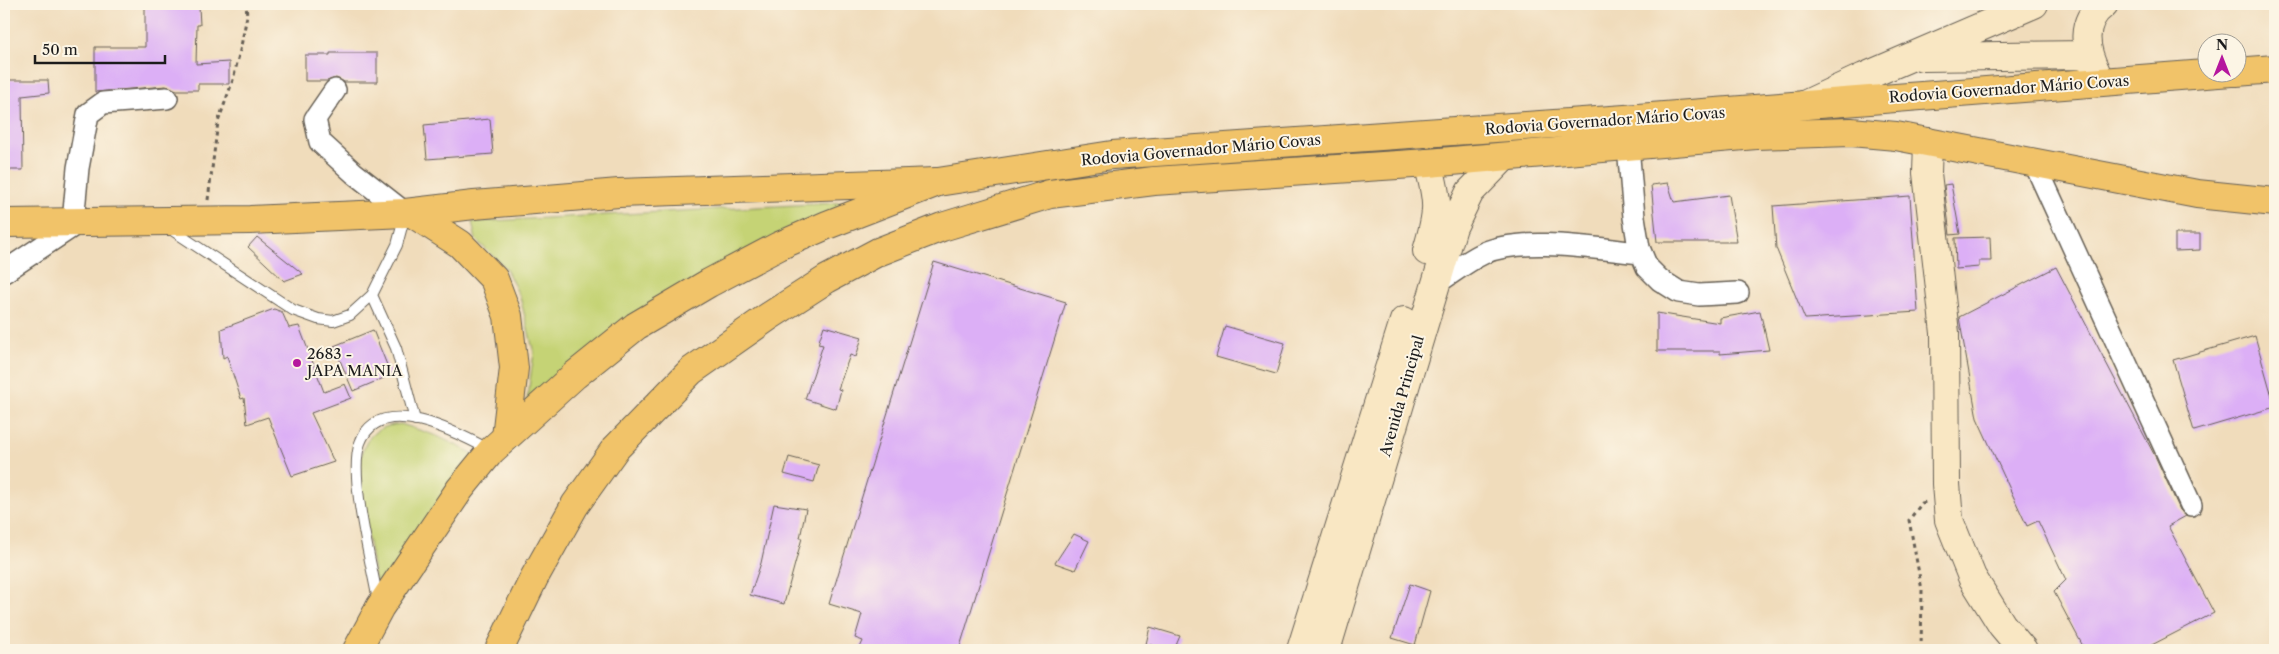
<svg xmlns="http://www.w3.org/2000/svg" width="2279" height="654" font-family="'Libre Caslon Text',serif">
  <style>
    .green { fill: #c5d375; stroke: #707848 }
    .building { fill: #dcaff6 }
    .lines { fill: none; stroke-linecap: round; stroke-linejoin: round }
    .lane-casing { stroke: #665f54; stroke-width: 12 }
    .street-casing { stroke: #665f54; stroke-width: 24 }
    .secondary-casing { stroke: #665f54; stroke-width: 30 }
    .primary-casing { stroke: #665f54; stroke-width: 30 }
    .highway-casing { stroke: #665f54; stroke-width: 30 }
    .path { stroke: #665f54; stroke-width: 3; stroke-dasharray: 4 4; stroke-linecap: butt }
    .lane { stroke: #fff; stroke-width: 10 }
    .street { stroke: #fff; stroke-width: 21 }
    .secondary { stroke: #f9e7c3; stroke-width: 28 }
    .primary { stroke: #f1c369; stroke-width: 28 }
    .highway { stroke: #f1c369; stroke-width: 28 }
    .poi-dot { fill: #b5179e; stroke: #fcf5e5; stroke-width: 2 }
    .labels { text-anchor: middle; stroke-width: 4; stroke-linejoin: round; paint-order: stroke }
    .street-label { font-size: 15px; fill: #1c1c1c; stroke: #fcf5e5 }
    .poi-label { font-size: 15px; fill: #1c1c1c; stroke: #fcf5e5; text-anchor: start }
  </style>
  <rect width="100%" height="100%" fill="#fcf5e5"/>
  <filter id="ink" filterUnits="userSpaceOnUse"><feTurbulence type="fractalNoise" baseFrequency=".02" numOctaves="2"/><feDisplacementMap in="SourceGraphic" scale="10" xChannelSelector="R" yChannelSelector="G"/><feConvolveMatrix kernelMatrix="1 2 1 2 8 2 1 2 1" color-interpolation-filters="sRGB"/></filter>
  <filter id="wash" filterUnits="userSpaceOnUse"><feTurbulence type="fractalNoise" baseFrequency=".0096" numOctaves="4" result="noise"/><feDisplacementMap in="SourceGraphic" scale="20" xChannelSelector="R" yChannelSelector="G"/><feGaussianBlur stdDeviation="1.12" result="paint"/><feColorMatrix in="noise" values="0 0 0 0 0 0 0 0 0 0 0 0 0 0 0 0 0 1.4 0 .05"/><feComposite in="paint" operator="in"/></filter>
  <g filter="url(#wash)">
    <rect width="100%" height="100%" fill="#f0dcbb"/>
    <path class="green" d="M872,201L775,236L526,408L534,353L520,297L505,267L476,240L472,222Z
      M401,424L437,436L474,454L378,596L358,477C362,446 366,427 401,424Z"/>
    <g id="blocks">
      <path class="building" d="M145,5L199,7L200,25H197L196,64L229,62V84H198V90H177L166,86L95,92V47H145Z
        M330,53H377V82H344L336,78L327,81H305V55H330Z
        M4,80H48L49,93L22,96L23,170H4Z
        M490,119L493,154L427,159L424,125Z
        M1668,183L1674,202L1729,195L1737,242H1657L1651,185Z
        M1951,184L1960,234L1950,235L1944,185Z
        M1910,196L1918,312L1805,319L1776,248L1773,206Z
        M2175,234H2200V250L2175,251Z
        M257,237L303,274L284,281L248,247Z
        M1990,237L1991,261H1979V267L1956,269L1955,238Z
        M934,262L1066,302L959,650H859L863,641L855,638L862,614L829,604Z
        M2056,267L2156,458L2180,510L2186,516L2168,526L2214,613L2142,650H2085L2054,592L2066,580L2038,521L2027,526L1977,418L1959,317Z
        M274,309L282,312L289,328L299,326L324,392L345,384L351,398L311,413L334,462L292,476L268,417L247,424L244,398L241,399L227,356L223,358L221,329Z
        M1760,311L1769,350L1720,354V351H1657V313L1720,323V318Z
        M824,326L862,337L856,357L850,355L838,389L841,390L836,409L805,399L823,345L818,344Z
        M1225,326L1285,343L1276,374L1216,357Z
        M373,330L391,375L353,391L334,346Z
        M2255,336L2275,407L2194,431L2173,360Z
        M789,457L819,465L814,482L784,474Z
        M774,504L806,509L800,538H802L784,604L750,595L761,563Z
        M1074,534L1089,541L1075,570L1055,563Z
        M1410,584L1430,591L1415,645L1392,638Z
        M1150,627L1180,636L1174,650L1146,644Z"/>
    </g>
  </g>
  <g filter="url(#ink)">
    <use href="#blocks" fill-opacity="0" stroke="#665f54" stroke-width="1"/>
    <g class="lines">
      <defs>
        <path id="lane" d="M169,228L293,310L318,319L333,321L350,315L372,295L397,245L405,215
          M372,295L396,348L415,420
          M378,601C372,565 348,475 360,443C379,390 460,434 490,450"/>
        <path id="street" d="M335,90L315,119L320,142L354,173L405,213
          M1628,146L1634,217L1639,248L1647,267L1660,280L1679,292L1699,295L1738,293
          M2035,164L2191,505
          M73,222L78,168L88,114L103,103L167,98
          M4,272L79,222
          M1435,284C1451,274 1467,261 1484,253C1523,236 1598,249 1641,253"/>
        <path id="secondary" d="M1923,57L2088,55
          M2096,72C2084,48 2080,21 2104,4
          M1804,105L1864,77L2034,4
          M1928,142L1927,173L1945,333L1946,484L1949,520L1972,577L2002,625L2023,650
          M1427,251C1439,211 1439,203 1428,163
          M1301,650L1404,321
          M1326,650L1453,227L1470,192L1504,157"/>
        <path id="primary" d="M412,213L460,244L494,279L508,316L514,368L506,437
          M4,223L250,220L405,213L474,205L619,193L936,182"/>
        <path id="highway" d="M2236,72L2275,69
          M357,650L380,607L460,489L491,451L575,375L636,326L709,283L779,246L827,225L938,182L1112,155L1625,119L2231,72
          M499,650L534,578L575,505L615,449L691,371L768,317L827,279L878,252L942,227L1050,194L1154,181L1428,163L1756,135L1851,132L1896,136L2197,194L2275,202"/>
      </defs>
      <use href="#lane" class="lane-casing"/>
      <use href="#street" class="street-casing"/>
      <use href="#secondary" class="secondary-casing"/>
      <use href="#primary" class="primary-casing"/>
      <use href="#highway" class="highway-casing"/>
      <path class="path" d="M208,200L218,122L233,80L241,46L247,16L246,4
        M1921,650L1922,590L1909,520L1922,503L1927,502"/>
      <use href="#lane" class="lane"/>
      <use href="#street" class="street"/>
      <use href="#secondary" class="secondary"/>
      <use href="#primary" class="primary"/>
      <use href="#highway" class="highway"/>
    </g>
  </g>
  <circle class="poi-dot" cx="297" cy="363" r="5"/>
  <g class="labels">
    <g class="street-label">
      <text transform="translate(2009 89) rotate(-4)" y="5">Rodovia Governador Mário Covas</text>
      <text transform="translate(1605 121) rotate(-4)" y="5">Rodovia Governador Mário Covas</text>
      <text transform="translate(1201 150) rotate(-5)" y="5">Rodovia Governador Mário Covas</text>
      <text transform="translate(1402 396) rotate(-74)" y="5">Avenida Principal</text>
    </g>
    <g class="poi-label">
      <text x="307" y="359">2683 -<tspan x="307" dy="17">JAPA MANIA</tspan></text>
    </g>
  </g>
  <rect width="2279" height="654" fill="none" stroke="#fcf5e5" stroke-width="20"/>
  <g transform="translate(2222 58)"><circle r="24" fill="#fcf5e5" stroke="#a29e95"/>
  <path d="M0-4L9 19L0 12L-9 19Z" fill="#b5179e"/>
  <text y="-8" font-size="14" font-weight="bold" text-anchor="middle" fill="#1c1c1c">N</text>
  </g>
  <path d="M35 55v8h130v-8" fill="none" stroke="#1c1c1c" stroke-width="2.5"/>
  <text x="42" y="55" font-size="15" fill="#1c1c1c" stroke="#fcf5e5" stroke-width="4" paint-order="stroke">50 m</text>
</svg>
